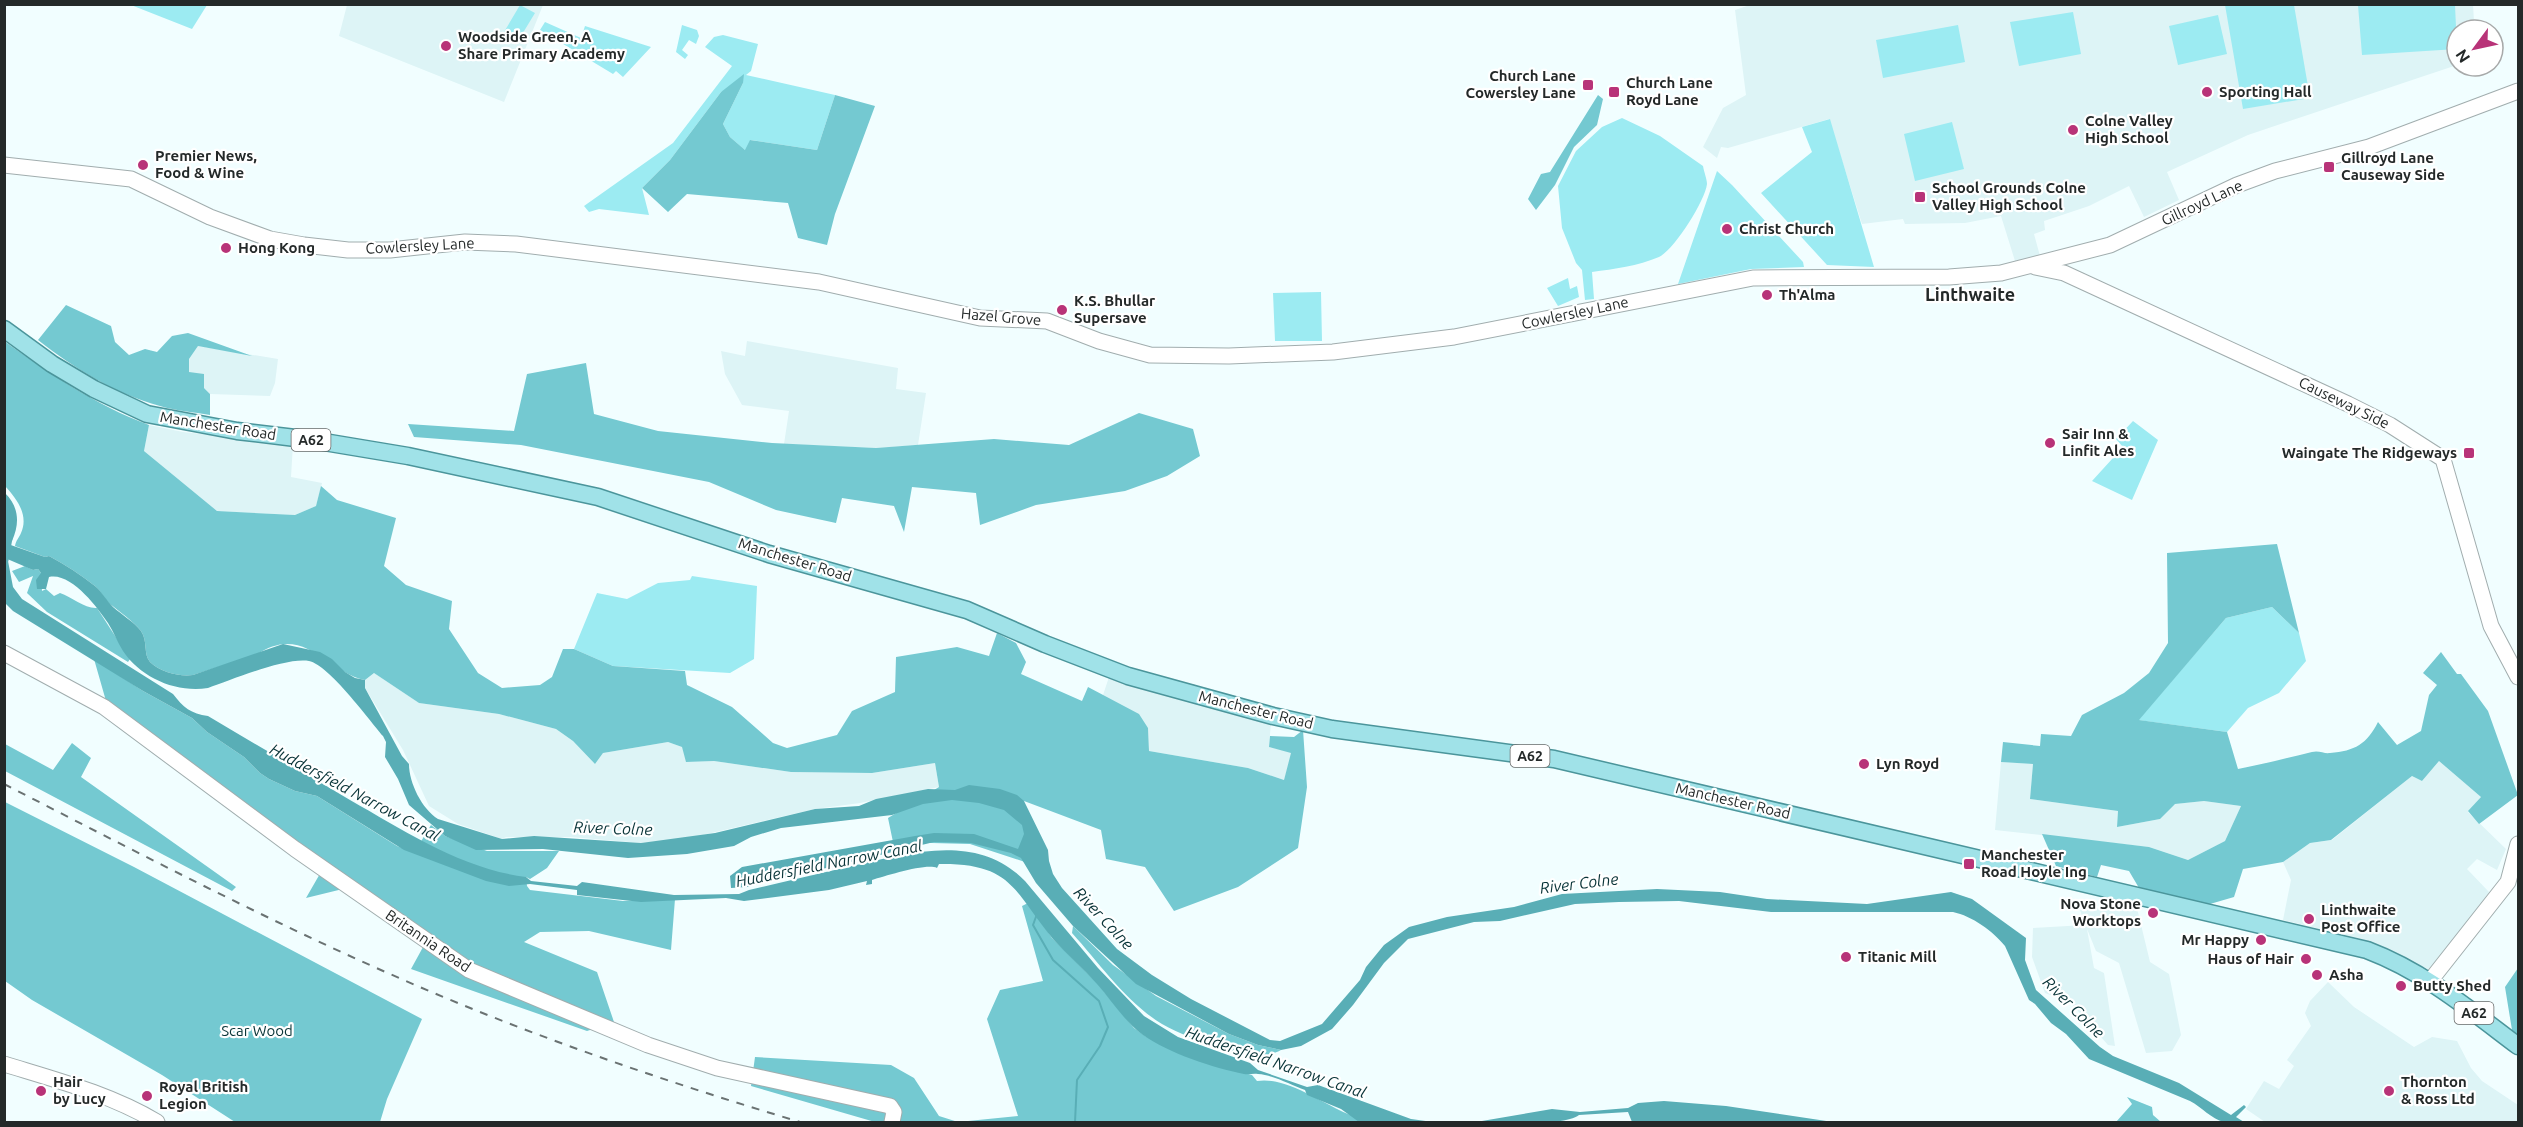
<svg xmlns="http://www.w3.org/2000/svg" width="2523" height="1127" font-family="Ubuntu,sans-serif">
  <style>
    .built { fill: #ddf4f6 }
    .green { fill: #9cebf2 }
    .forest { fill: #74c9d1 }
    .water { fill: #59aeb6 }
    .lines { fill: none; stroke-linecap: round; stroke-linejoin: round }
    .stream { stroke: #59aeb6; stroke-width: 2 }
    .canal { stroke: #59aeb6; stroke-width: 9 }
    .secondary-casing { stroke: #a1adae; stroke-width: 17 }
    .primary-casing { stroke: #4b959b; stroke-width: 19 }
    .secondary { stroke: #fff; stroke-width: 15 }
    .primary { stroke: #a0e2e8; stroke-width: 16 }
    .rail { stroke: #6a7272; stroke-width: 2; stroke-dasharray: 8 8; stroke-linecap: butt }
    .poi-dot { fill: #b83378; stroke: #fff; stroke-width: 2 }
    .labels { text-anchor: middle; stroke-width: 4.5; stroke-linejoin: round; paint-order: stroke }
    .shield { fill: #fff; stroke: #666969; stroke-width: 1.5 }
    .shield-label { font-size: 14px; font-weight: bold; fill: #242929 }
    .poi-label { font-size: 15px; font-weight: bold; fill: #242929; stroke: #fff; text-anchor: start }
    .street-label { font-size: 15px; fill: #242929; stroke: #fff }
    .park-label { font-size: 15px; fill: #083437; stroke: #fff }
    .water-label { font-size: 16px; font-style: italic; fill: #093438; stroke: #fff }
    .quarter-label { font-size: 18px; font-weight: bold; fill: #242929; stroke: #fff }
  </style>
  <rect width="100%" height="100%" fill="#f1feff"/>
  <path class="built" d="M2473,4L2474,22L2479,30H2457V65L2248,135L2167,172L2179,200L2144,217L2129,186L2089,206L2044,221L2045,230L2034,234L2040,256L2015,261L2001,216L1965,223L1905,224L1903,219L1862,224L1829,119L1728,148L1721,147L1717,158L1703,147L1723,108L1746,95L1735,10L1750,5Z
    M347,5H543L504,102L339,36Z
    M747,341L898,368L896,389L926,393L918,445L876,448L784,444L789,411L742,405L725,374L721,351L745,356Z
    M198,346L278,359L275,383L270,396L210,394L189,372V359Z
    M149,425L183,432L293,444L291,477L322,483L316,506L295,515L217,511L144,451Z
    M374,673L419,703L499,714L556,729L573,741L595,764L603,753L668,742L682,747L687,762L714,761L791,772L872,773L935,763L939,787L860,803L815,809L690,838L641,843L571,837H506L502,839L458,824L429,806L403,750L365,688V680Z
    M1109,677L1159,694L1271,722L1269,747L1292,752L1284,780L1248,768L1149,751L1148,728L1103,695Z
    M2439,761L2481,797L2468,812L2506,849L2497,870L2477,859L2467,869L2489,892L2459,936L2437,962L2428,969L2362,939L2283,920L2291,880L2283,862L2310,843L2332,840L2412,776L2422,781Z
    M2001,762L2033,764L2030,799L2118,811L2117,827L2160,819L2174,804L2204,801L2241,806L2225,841L2188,860L2149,847L1995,830Z
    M2136,904L2150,962L2169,974L2181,1035L2172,1051L2146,1053L2119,963L2096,951L2087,929L2094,968L2104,973L2115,1046L2108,1045L2070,1002L2045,993L2032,957L2033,928L2085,925L2080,910Z
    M2328,982L2354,1007L2414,1047L2432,1037L2457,1041L2471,1068L2482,1081L2518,1105V1122H2265L2246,1109L2264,1081L2279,1089L2294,1066L2287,1060L2311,1026L2305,1013L2310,1001Z"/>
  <path class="green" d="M131,5H207L192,29Z
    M520,5L535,13L518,41L504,32Z
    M2225,5H2294L2310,98L2243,109Z
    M2358,5H2455L2457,49L2362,55Z
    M2073,12L2081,54L2019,66L2010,22Z
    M2218,15L2227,54L2178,65L2169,26Z
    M545,22L581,38L585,26L651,47L623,77L616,71L613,74L540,30Z
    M682,25L697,30L699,36L696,44L689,40L682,50L688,55L685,59L676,52Z
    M1958,25L1965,62L1883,78L1876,40Z
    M723,35L758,44L751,71L746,75L835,95L817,150L751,140L746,151L730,137L723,124L743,83L721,92L670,160L642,188L649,215L599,209L589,212L584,206L673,143L732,66L705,47L714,37Z
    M1622,118L1660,136L1703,166C1704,172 1707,179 1707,184C1705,201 1674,250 1659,257C1638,266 1614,269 1592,272L1594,299L1585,300L1582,270L1576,263L1562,228L1558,186L1576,151L1602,127Z
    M1830,119L1874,267L1827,265L1761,193L1812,152L1802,127Z
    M1952,122L1964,169L1915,181L1904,134Z
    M1717,171L1732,185L1803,262L1804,267L1751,269L1678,284Z
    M1568,278L1570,289L1577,286L1579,297L1558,306L1547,288Z
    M1321,292L1322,341H1275L1273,293Z
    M2133,421L2158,440L2132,500L2092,481L2123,447L2116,439Z
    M692,576L757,586L754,659L730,673L613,666L574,649L597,593L627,599L658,583L690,580Z
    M2272,607L2299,633L2306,661L2279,693L2248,708L2227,732L2138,720L2226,618Z"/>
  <path class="forest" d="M744,74L743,83L723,124L730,137L745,150L750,140L817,150L835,95L875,106L835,214L827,245L798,238L788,203L687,194L668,212L642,188L670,160L721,92Z
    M1598,95L1603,99L1597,125L1574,147L1555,185L1536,210L1528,199L1541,174L1550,172Z
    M66,305L111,326L115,342L129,355L145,349L157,352L172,336L188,333L252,356L198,346L189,359V372L204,374V388L210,394V415C194,412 176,411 160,406C115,394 74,368 38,340Z
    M4,341C51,374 95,405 149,425L144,451L217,511L295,515L316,506L321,486L337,500L396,518L384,566L406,585L452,601L449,629L478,673L502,688L540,685L552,677L563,649H574L613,666L685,671L687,685L732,707L773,743L787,748L837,735L852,711L895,692L896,657L957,647L989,656L997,633L1016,643L1026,662L1021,674L1082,701L1088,687L1139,714L1148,728L1149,751L1248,768L1284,780L1291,753L1269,747L1270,736L1294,737L1303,730L1307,787L1298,848L1238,887L1174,911L1145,867L1106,859L1101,830L1024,801L1025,862L970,844L893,842L888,818L939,787L935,763L872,773L791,772L714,761L686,762L682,747L668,742L603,753L595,764L573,741L556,729L499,714L419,703L374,673L365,680C328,673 304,622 256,655L193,675C180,677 160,672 150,662C143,654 148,641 141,631C133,621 120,612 110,604C104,599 101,591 95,586C81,575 66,565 49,556L45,557L15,546C16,540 19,538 21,533C29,515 17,499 5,486Z
    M586,363L594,414L658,431L772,443L876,448L994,439L1069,445L1139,413L1193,429L1200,456L1167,476L1125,491L1036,505L980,525L976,493L912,487L904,532L894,506L842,498L836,523L776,510L709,482L521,445L414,437L408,424L514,431L527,374Z
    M2277,544L2299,633L2272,607L2226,618L2139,720L2227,732L2238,769C2264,764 2287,758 2312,752C2319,750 2324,754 2330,753C2355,751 2367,744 2378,722L2397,745L2421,731L2429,695L2437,685L2423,673L2441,652L2457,674H2461L2488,711L2518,795L2479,824L2468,811L2481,797L2439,761L2422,781L2412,776L2331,840L2310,843L2283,862L2243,869L2234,897L2210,904L2139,888L2129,871L2101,865L2097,877L2056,866L2042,834L2149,847L2188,860L2225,841L2241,806L2204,801L2175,804L2160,819L2117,827L2118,811L2030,799L2033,764L2001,762L2003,742L2040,746L2041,734L2071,736L2082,715L2124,693L2149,673L2168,643L2167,553Z
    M25,566L33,570L38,569L41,573L42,591L46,589L54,596L60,593C72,597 85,609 97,608L130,659L128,662L47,612L27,593L33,576L19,582L12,571Z
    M94,659L143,691L192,718L207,732L244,757L260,773L269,779L295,791L317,796L397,846L414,853L431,825L445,836L487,851H559L547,868L530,879L526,877L527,886L530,890L623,901L675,899L671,950L589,931L540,932L524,942L597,972L614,1022L587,1031L411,969L428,938L355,886L306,898L325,865L106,701Z
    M72,743L91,758L81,777L236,887L232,891L5,771V744L53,770Z
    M5,802L134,867L422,1019L387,1099L380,1122H235L162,1075L32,1000L5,981Z
    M1028,903L1052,938L1097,983L1134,1028L1145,1036L1191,1058L1252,1075L1257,1081C1286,1076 1323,1104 1348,1114C1359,1118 1370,1119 1380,1122H958L1018,1116L987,1019L1000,990L1043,981L1022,906Z
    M1073,926L1113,965L1156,996L1229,1034L1258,1045L1281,1050C1258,1062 1241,1055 1217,1047C1198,1040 1179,1034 1162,1024C1126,1002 1100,964 1072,933Z
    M2518,968V1035L2512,1030L2505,987Z
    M755,1057L891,1065L914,1078L939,1116L958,1122H875L751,1086Z
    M2127,1097L2152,1107L2153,1115L2161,1122H2116L2132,1104Z"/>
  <path class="water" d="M5,493C19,507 20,523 12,541H8L5,536Z
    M5,543L45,557L49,556C66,565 81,575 95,586C101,591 107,601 113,607C122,615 134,622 141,631C148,641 143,654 150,662C160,672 180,677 193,675L283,644L320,652L332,659L345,672L355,678L365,680V688L402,756L409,764C409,783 422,809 438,819L502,839L534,836L641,843L715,833L815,809L859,806L876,799L928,789L955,790L969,785L1000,789L1017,795L1024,801L1048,850L1049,861L1053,874L1062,888L1117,949L1152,975L1191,999L1270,1040L1280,1041L1322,1024L1360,980L1366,967L1384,945L1409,927L1447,917L1514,907L1562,894L1657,889L1720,892L1767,899L1867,904L1951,892L1972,899L2026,938L2025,960L2036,990L2100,1047L2113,1056L2179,1083L2231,1115L2244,1105L2246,1107L2236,1117L2244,1122C2238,1123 2230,1124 2224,1122C2211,1119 2202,1107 2190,1101L2089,1059L2066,1034L2051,1023L2035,1004L2029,1000L2005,946C1993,931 1972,916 1953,912H1771L1679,901L1619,902L1575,904L1500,921L1474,922L1408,939L1384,963L1353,1005L1332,1029L1301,1046L1281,1050L1258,1045L1229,1034L1136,984L1073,926L1036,883L1021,858L1011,853L971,843L934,842L747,887L731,888L730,876L742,867L915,836L934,833L974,834L1018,849L1024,834L1022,825L1004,810L979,803L952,800L923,804L892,815L781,828L751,837L734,846L687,854L628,858L543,849L476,850L445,836L409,805L398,779L385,757L386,742L383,736C369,720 329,665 309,661C286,657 231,680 208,688C176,693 141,678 123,651C117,642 114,632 108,623C97,607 71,572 49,577L46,589H37L36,580L41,573L38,569L33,570L5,558L8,561L13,587L22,599L173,694C183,707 191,714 208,716C255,744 303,772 350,800C405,831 462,869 526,877L531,881L577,886L582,882L674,895L739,894L749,890C783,882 817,874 852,866C909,853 978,832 1025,881L1098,968L1144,1016L1178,1037L1250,1063L1258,1070L1307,1087L1318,1085L1411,1119L1433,1122H1359L1341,1109L1307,1095L1305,1090C1291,1085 1273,1075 1258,1074C1253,1073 1249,1075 1244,1074C1214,1068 1168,1053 1143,1035C1124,1021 1112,1001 1097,984C1083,968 1067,955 1053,939C1013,890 1012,863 939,864L937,868C926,863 886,876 872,880V884L866,885L867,881L829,890L744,901L726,898L641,902L577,895V890L530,884L509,886L486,881L404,850L317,796L295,791L269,779L260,773L244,757L207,732L192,718L143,691L13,611L5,603Z
    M1664,1101L1726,1106L1833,1122H1632L1628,1112L1579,1115C1563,1127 1498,1123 1476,1122L1552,1109L1580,1112L1628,1108L1638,1103Z"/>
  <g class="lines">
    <path class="stream" d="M1037,914L1033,925L1053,960L1099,1001L1108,1027L1100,1046L1077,1080L1075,1122"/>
    <path class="canal" d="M4,507L10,527L4,560"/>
    <defs>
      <path id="secondary" d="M4,165L131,179L210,217L270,239L304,245L348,250H390L465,242L516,244L819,282L980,318L1047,321L1099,341L1150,355L1229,356L1333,352L1454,337L1753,278L1949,277L2001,273L2110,245L2237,185L2275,171L2369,147L2518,91
        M2035,267L2064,273L2348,404L2390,425L2443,459L2491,626L2518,677
        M4,653L104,707L295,849L469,970L648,1045L717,1068L890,1106L894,1112L892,1122
        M2430,981L2508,882L2518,844
        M4,1064C56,1080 110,1094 157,1122"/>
      <path id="primary" d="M4,329L52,364L94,389L147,414L237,431L312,440L408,456L598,497L769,554L967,610L1045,644L1128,676L1273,716L1332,729L1554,759L2367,950C2425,972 2470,1010 2518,1046"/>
    </defs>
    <use href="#secondary" class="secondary-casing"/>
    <use href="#primary" class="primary-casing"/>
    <use href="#secondary" class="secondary"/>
    <use href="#primary" class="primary"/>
    <path class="rail" d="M4,784C158,863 314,945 475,1010C582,1053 690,1089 800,1122"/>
  </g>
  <g class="poi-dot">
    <circle cx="446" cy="46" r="6"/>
    <rect x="1582" y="79" width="12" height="12" rx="3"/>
    <rect x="1608" y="86" width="12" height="12" rx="3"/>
    <circle cx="2207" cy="92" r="6"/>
    <circle cx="2073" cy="130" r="6"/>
    <circle cx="143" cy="165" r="6"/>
    <rect x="2323" y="161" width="12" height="12" rx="3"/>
    <rect x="1914" y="191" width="12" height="12" rx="3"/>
    <circle cx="1727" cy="229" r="6"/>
    <circle cx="226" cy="248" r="6"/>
    <circle cx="1767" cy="295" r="6"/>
    <circle cx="1062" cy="310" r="6"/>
    <circle cx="2050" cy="443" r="6"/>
    <rect x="2463" y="447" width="12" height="12" rx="3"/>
    <circle cx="1864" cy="764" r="6"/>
    <rect x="1963" y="858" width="12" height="12" rx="3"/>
    <circle cx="2153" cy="913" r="6"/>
    <circle cx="2309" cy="919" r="6"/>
    <circle cx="2261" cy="940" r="6"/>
    <circle cx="1846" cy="957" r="6"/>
    <circle cx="2306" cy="959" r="6"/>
    <circle cx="2317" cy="975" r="6"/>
    <circle cx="2401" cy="986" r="6"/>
    <circle cx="41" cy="1091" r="6"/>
    <circle cx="2389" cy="1091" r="6"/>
    <circle cx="147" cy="1096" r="6"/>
  </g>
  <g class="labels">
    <g class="shield">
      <rect x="291.5" y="429" width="39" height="22" rx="4.5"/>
      <rect x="1510.5" y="745" width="39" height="22" rx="4.5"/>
      <rect x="2454.5" y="1002" width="39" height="22" rx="4.5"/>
    </g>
    <g class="shield-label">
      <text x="311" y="445">A62</text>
      <text x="1530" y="761">A62</text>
      <text x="2474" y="1018">A62</text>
    </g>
    <g class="poi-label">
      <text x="458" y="42">Woodside Green, A<tspan x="458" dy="17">Share Primary Academy</tspan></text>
      <text x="1576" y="81" text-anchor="end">Church Lane<tspan x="1576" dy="17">Cowersley Lane</tspan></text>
      <text x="1626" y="88">Church Lane<tspan x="1626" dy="17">Royd Lane</tspan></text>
      <text x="2219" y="97">Sporting Hall</text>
      <text x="2085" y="126">Colne Valley<tspan x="2085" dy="17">High School</tspan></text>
      <text x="155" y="161">Premier News,<tspan x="155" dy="17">Food &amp; Wine</tspan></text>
      <text x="2341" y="163">Gillroyd Lane<tspan x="2341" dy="17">Causeway Side</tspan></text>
      <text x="1932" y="193">School Grounds Colne<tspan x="1932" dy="17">Valley High School</tspan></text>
      <text x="1739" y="234">Christ Church</text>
      <text x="238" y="253">Hong Kong</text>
      <text x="1779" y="300">Th'Alma</text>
      <text x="1074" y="306">K.S. Bhullar<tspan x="1074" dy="17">Supersave</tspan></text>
      <text x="2062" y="439">Sair Inn &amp;<tspan x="2062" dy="17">Linfit Ales</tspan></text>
      <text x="2457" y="458" text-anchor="end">Waingate The Ridgeways</text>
      <text x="1876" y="769">Lyn Royd</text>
      <text x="1981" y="860">Manchester<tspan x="1981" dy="17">Road Hoyle Ing</tspan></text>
      <text x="2141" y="909" text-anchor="end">Nova Stone<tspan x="2141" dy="17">Worktops</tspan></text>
      <text x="2321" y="915">Linthwaite<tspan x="2321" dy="17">Post Office</tspan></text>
      <text x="2249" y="945" text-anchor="end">Mr Happy</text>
      <text x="1858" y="962">Titanic Mill</text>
      <text x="2294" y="964" text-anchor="end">Haus of Hair</text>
      <text x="2329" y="980">Asha</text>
      <text x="2413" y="991">Butty Shed</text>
      <text x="53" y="1087">Hair<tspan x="53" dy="17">by Lucy</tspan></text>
      <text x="2401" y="1087">Thornton<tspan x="2401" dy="17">&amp; Ross Ltd</tspan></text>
      <text x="159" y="1092">Royal British<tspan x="159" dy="17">Legion</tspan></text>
    </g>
    <g class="street-label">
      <text transform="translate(2202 203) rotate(-25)" y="5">Gillroyd Lane</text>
      <text transform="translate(420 246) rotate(-3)" y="5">Cowlersley Lane</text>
      <text transform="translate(1575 313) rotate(-12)" y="5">Cowlersley Lane</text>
      <text transform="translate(1001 317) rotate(5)" y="5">Hazel Grove</text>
      <text transform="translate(2344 403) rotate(26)" y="5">Causeway Side</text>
      <text transform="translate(218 426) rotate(9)" y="5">Manchester Road</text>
      <text transform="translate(795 560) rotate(17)" y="5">Manchester Road</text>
      <text transform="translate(1256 710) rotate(14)" y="5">Manchester Road</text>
      <text transform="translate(1733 801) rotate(13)" y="5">Manchester Road</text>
      <text transform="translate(428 941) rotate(34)" y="5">Britannia Road</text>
    </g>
    <g class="park-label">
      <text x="257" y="1036">Scar Wood</text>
    </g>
    <g class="water-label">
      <text transform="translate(355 792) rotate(28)" y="6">Huddersfield Narrow Canal</text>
      <text transform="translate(613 828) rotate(2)" y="6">River Colne</text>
      <text transform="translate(829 863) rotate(-11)" y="6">Huddersfield Narrow Canal</text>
      <text transform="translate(1579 883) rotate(-7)" y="6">River Colne</text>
      <text transform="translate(1104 918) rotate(47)" y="6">River Colne</text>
      <text transform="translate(2074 1007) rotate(45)" y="6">River Colne</text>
      <text transform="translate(1276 1062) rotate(19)" y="6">Huddersfield Narrow Canal</text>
    </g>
    <g class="quarter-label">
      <text x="1970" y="301">Linthwaite</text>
    </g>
  </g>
  <rect width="2523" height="1127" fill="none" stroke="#242929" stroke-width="12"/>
  <g transform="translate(2475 48) rotate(237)"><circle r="28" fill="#ffffff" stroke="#a7a9a9" stroke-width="1.5"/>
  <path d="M0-4.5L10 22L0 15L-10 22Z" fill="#b83378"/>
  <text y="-9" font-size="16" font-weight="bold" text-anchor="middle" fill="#242929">N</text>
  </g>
</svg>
